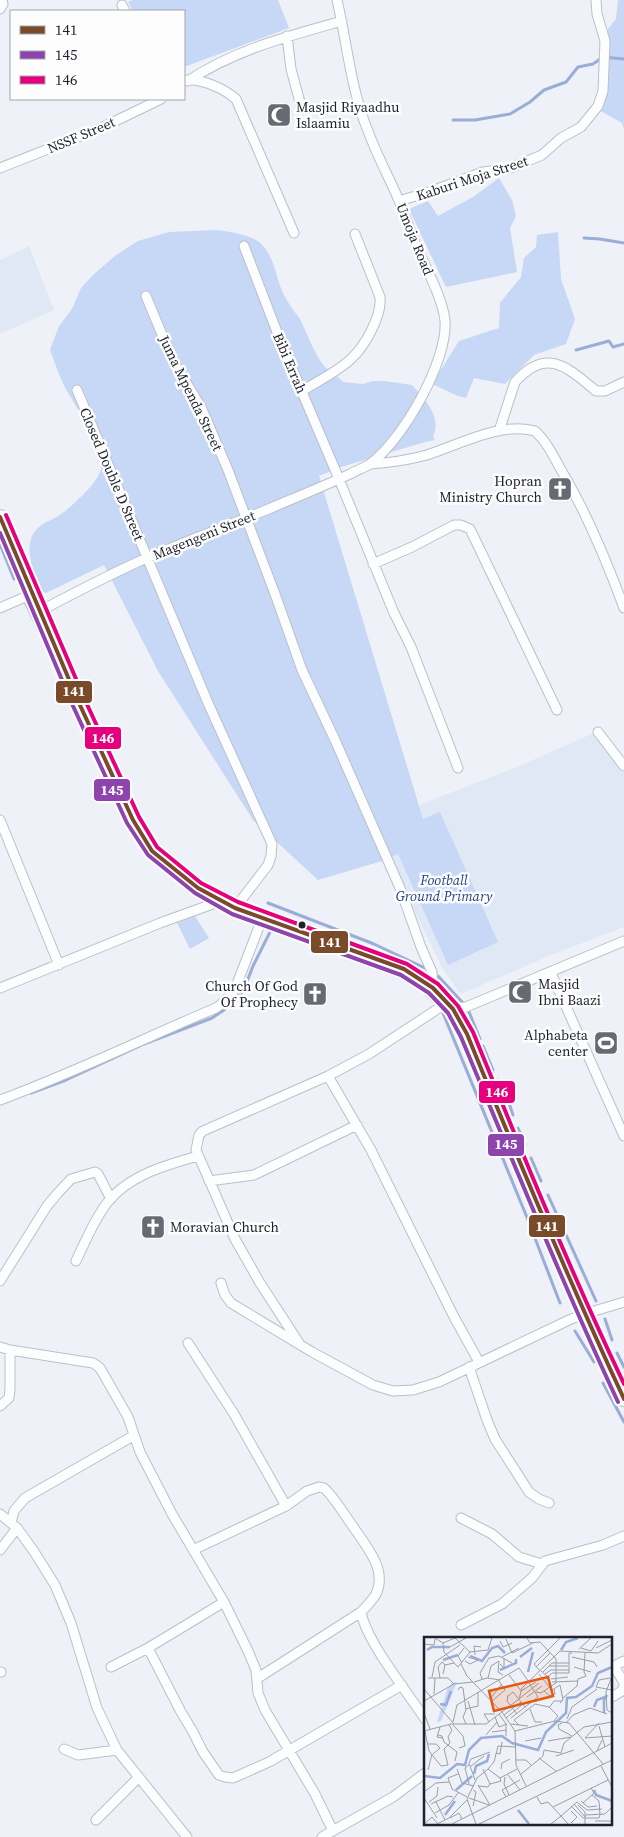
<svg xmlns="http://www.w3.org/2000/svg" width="624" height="1837" font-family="'Source Serif 4',serif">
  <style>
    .built { fill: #e0e8f6 }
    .green { fill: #c7d7f6 }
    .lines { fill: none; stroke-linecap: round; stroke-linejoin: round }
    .stream { stroke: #99add7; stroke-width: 3 }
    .street-casing { stroke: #bbc0c7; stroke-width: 11 }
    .secondary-casing { stroke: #bbc0c7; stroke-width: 16 }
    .street { stroke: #fcfdfe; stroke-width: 9 }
    .secondary { stroke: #fcfdfe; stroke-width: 14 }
    .bus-1-casing { stroke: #fdfdfd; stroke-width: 8 }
    .bus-2-casing { stroke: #fdfdfd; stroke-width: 8 }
    .bus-3-casing { stroke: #fdfdfd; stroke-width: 8 }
    .bus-1 { stroke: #7a4b2a; stroke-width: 4 }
    .bus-2 { stroke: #8e44ad; stroke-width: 4 }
    .bus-3 { stroke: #e5007d; stroke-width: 4 }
    .bus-dot { fill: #1d222c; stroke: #fdfdfd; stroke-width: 2 }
    .labels { text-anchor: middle; stroke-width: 5; stroke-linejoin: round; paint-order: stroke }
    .poi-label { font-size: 14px; fill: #1d222c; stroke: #fdfdfd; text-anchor: start }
    .street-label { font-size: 14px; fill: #1d222c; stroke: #fdfdfd }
    .park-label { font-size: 14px; font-style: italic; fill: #25448a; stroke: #fdfdfd }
    .inset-river { fill: none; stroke: #99add7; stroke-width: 2.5 }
    .inset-road { fill: none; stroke: #9a9ea6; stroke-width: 1 }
    .view { fill: #e8590c; fill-opacity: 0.15; stroke: #e8590c; stroke-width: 2.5 }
    .inset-edge { fill: none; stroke: #1d222c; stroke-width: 2.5 }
    .line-badge { stroke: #fdfdfd; stroke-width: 2 }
    .badge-label { font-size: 14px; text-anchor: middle; font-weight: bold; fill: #fff }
  </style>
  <rect width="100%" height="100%" fill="#eef1f7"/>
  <path class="built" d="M29,246L54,310L0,334V260Z
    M594,733L624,774V927L551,955L461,994L444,971L408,898L385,844L396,816L429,801L517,767Z"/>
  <path class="green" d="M133,0H278L289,28L184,67V11H133L128,2Z
    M618,0H624V129L622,123L599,110L608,29L616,19Z
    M499,178L512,200L516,216L510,228L517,272L446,287L409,209L428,201L438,216L473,197Z
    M218,230C230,232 250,235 259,242C276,256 275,279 285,297C289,305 295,312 300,319C307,333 315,356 325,367C331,372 337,375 343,382L363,384L373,381H384L412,385C425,399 442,417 433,437L435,440L425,442L341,467L319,476L423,819L440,812L498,942L448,965L398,854L382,861L318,880L253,820L158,671L104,565L46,593L39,590C34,573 23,547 35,531C41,523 53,520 61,514C69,509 76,501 84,494C90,487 99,478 101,469C105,444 81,416 70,396C61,382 56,366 50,350L59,326L72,309L81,288L93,275L116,255L138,241L169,232Z
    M558,232L561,279L575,319L566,344L534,355L505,384L474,378L466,398L458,396L432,384L459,341L499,328L500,303L521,277L524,258L536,247L537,235Z
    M195,916L209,938L190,949L177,923Z"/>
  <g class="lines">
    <path class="stream" d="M453,120H475L510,114L530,102L544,90L566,82L578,67L593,64L603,57L624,59
      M584,238L600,239L624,243
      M576,350L609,341L613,347L624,344
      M0,544L14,579
      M24,599L59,674
      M106,778L128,824
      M152,858L155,863L181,883
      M268,903L374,944L427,969
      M236,915L253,924
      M265,928L400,977L423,991L434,1002
      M438,976L464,1004
      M469,1012L480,1039
      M443,1013L526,1215L560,1303
      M483,1046L493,1070
      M498,1080L504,1094
      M31,1093L66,1080L144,1044L212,1018L224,1010L243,992L253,966L271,930
      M509,1103L513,1115
      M518,1128L525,1144
      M531,1158L541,1181
      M548,1195L596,1301
      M605,1319L612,1340
      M575,1331L594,1362
      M617,1353L624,1367
      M603,1383L624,1422"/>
    <defs>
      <path id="street" d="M122,5L125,11
        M0,9L3,4L2,0
        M287,36L291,69L301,106
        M184,80C201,78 223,88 236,99L294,233
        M188,81C234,50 289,36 342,21
        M0,168L101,128L161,99
        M399,201L432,191L483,172L508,169L542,155L561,138L581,127L598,106L603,91L605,41L597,14L596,0
        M244,246L282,345L339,479L394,613L411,647L458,768
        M146,296L173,361L201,407L228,470L275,594L302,670L335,740L400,888L421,947L432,972L433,988
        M77,390L208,703L272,844L271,856L268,865L235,908
        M302,391C318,381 337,372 351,359C365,346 382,316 380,297L355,234
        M499,431L515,382C546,347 566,366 596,391H605L624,382
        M370,464C389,463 408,460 427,455C458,445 502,421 535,431C546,441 553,455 560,468C587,513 606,559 624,608
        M373,564L412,547L454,525H461L470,529L557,710
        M0,608L32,594
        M40,611C76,592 112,573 149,557C189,540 230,525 271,508C297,497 324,486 350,474C357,470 364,468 370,464C402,441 448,361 445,321C443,299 426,268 417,248C411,233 406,218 400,203C390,179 377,156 368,131C351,90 347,43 337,0
        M598,732L624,766
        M0,820L59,965
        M551,973L624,1136
        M0,988L160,923L221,901
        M328,1076L371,1150L453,1315L479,1362
        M0,1100C74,1073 144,1038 216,1008L225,1001L235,989L262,919
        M209,1181L254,1175L357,1125
        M76,1261C85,1242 94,1220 107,1203C129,1175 166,1165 198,1156
        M0,1281L47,1206L57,1194L71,1179L95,1172L98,1174L111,1199
        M221,1283L225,1295L231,1303L312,1352L373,1385L393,1391L413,1390L439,1382L569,1320C587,1312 606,1308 624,1302
        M188,1343L234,1414L286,1506
        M299,1343L260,1283L235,1239L196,1150L199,1135L203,1131L328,1076L369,1054L439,1008L466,1007L624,941
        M0,1347L10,1350L93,1363L100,1368L128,1417L140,1452L172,1514L224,1602L248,1651L256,1670L258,1693L265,1710L315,1794L333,1831
        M469,1367L487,1420L495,1439L529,1492L539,1499L549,1503
        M0,1406L9,1398L10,1389V1350
        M0,1514L17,1528L33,1550L55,1585L71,1623L97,1708L117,1750L187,1837
        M461,1518L492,1534L519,1557L542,1564
        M11,1523L14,1511L25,1498L133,1436
        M0,1550L17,1528
        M193,1550L286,1506L307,1491L319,1487L324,1488C335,1498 343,1513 352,1525C365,1545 388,1569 376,1594C372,1601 366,1607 361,1612C366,1641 408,1693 425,1719
        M461,1625L502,1604L532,1578L545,1561L603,1545L624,1536
        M148,1648L181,1712L193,1732L203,1752L219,1775L225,1777L233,1778L269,1762L402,1685
        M614,1666L624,1683
        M111,1667L148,1648L224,1602
        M610,1668L624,1661
        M0,1672H1
        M258,1678L361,1612
        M610,1698L622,1691L624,1685
        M64,1749L78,1755L117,1750
        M96,1820L139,1777
        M322,1837L393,1797L425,1773"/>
      <path id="secondary" d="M0,517L79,703L133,820L152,851L198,888L235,908L404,969L433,988L453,1009L467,1034L541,1215L584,1314L624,1399"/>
    </defs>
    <use href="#street" class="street-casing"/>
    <use href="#secondary" class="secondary-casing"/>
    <use href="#street" class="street"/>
    <use href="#secondary" class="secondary"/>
    <defs>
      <path id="bus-1" d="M0,517L79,703L133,820L152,851L198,888L235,908L404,969L433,988L453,1009L467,1034C517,1157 568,1279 624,1399"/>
      <path id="bus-2" d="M0,533L73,706L127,823L148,855L195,893L232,914L401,975L429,993L448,1013L461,1037C512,1159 562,1282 618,1402"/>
      <path id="bus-3" d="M6,515L85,700L139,817L157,847L201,883L238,902L407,964L438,984L458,1006L473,1032C521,1150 569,1268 624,1384"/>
    </defs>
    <use href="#bus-1" class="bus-1-casing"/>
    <use href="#bus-2" class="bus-2-casing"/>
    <use href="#bus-3" class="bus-3-casing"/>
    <use href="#bus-1" class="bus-1"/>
    <use href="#bus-2" class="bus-2"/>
    <use href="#bus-3" class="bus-3"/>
  </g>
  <defs>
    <symbol id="mosque-square" viewBox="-11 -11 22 22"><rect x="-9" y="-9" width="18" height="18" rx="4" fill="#666a73" stroke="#fdfdfd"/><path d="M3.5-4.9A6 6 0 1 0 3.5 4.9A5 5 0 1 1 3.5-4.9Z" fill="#fff"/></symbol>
    <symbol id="church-square" viewBox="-11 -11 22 22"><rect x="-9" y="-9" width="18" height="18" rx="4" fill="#666a73" stroke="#fdfdfd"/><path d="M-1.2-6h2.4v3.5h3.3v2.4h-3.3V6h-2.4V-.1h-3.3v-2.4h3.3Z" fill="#fff"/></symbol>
    <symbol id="stadium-square" viewBox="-11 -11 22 22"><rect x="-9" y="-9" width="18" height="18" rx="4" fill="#666a73" stroke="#fdfdfd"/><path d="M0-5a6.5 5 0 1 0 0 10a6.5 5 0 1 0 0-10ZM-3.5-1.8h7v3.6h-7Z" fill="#fff"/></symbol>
  </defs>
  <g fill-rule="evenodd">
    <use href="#mosque-square" x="265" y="101" width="28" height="28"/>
    <use href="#church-square" x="546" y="475" width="28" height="28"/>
    <use href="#mosque-square" x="506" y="978" width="28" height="28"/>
    <use href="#church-square" x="301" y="980" width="28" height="28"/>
    <use href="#stadium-square" x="592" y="1029" width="28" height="28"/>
    <use href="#church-square" x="139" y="1213" width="28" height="28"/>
  </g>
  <circle class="bus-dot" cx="302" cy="925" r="4.5"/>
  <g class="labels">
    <g class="poi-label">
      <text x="296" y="112">Masjid Riyaadhu<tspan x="296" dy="16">Islaamiu</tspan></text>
      <text x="542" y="486" text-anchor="end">Hopran<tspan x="542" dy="16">Ministry Church</tspan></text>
      <text x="538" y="989">Masjid<tspan x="538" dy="16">Ibni Baazi</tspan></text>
      <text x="298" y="991" text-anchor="end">Church Of God<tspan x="298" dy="16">Of Prophecy</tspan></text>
      <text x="588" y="1040" text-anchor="end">Alphabeta<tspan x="588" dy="16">center</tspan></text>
      <text x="170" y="1232">Moravian Church</text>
    </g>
    <g class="street-label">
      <text transform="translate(81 135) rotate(-23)" y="5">NSSF Street</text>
      <text transform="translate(472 178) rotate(-18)" y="5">Kaburi Moja Street</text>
      <text transform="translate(415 239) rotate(68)" y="5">Umoja Road</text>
      <text transform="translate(290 363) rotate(67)" y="5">Bibi Errah</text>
      <text transform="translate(191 393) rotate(64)" y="5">Juma Mpenda Street</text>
      <text transform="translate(112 474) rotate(67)" y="5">Closed Double D Street</text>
      <text transform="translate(204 535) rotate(-22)" y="5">Magengeni Street</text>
    </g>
    <g class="park-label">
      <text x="444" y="885">Football<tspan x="444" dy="16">Ground Primary</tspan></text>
    </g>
  </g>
  <g transform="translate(424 1637)">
    <rect width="188" height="188" fill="#eef1f7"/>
    <path d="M33,45L17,84L13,85L23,53L28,46Z" fill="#c7d7f6"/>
    <path class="inset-river" d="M3,13L8,10H26M137,13L142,5L154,1M46,19L58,24L68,11L74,9L81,16M96,20L108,11M19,23L34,18M76,33L92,26V22M104,35L109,15M16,67L22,68L27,54M170,70L173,63L181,60M180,76V63L183,58M50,137L52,129L63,124L65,117M0,139L16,141L33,127L41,128L45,113L57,101L78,99L88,106L114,113L122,95L142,76L143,61L152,60L168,49L174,36L188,30M32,153L48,139M170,153L172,158L188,164M94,173L105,187M21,178L31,164"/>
    <path class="inset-road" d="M11,1L19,6L31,1M31,1L46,15M103,1L106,6L116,5L132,22V46L117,56L112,55M82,2L88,16L109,6M76,4L79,10L88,6M19,6L20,15L34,30L46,15M0,7L10,8L11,2M26,10L42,1M157,11L167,14L174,4M172,11L188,3M155,12L167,1M46,15L64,13L68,1M51,18L50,9L57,10M78,20L95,11M148,20L170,25L173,30M41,24L46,27L54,23L44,20M75,24L74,35L79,38M38,26L34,19L40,11M37,27L43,39L78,75M76,27L80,31V21M125,29H144M112,30L126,16M150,30L167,35M116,34L110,27L136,1M117,34L124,40L128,36H145V16H148M119,35L128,26H145M19,37L21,28L30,26M115,37L126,51M121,37L127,33H145M85,38L97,54M188,39L182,55L183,73L188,76M8,40L11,25L36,8M4,41H24L30,47M16,41L14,30L18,25L21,28M64,41L67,29L75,24M186,41L175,43L172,50L188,53M58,42L56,36L65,21L75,19L88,26M127,42L144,40M50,45L63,41L76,43M128,45L154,44M126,50L128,53L136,48L139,63L136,66M0,52L30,87M34,53L36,50L39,51L42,73L39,80L42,87M97,54L112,45M120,54L126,59L131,57L130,52M10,57L11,41M84,58L83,64L93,77M83,60L89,55L101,70M103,60L118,49M96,61L115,46M139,61L153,49L154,42L162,39L160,35L161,16M66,62L78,47M0,64L30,47L49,45M44,64L51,88M68,64L81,53L75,44M101,70L114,60L105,46M125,71L130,64H138M41,72L54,69V55M106,72L111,85H118M78,75L91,94L131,84L145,86L179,127M0,76L6,92M75,77L82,87V99M80,78L97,65M71,80L75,90L83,87M82,81L99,67M87,81L101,70M143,82L148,70L173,52M29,85L33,68L95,31L105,45M65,85L60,77H71M138,86L134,88L135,92L148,99M142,86L149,78L166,71L183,77M87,87L104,89M29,88L39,99L41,109L35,111M95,88L90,83L111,67L125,70L134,79L130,84M175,89L181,110M16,90L13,100L18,101M0,94L27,87H62L95,62L98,51L136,14L174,16L188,7M1,94L5,114L17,129L24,128L20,112L26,106L24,100L28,93L25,88M91,94L92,128L102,149M68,95L83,93M14,98L18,99L20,105L33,115L31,124M62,98L73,85M161,101L188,99M161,101L175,86M101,104L117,101M124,104L147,100M4,107H12L16,111L9,117M173,114L188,106M72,116L76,117L78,105M137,116L140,106L160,90L188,85M132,119L150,113M115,121L132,134M92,123H102L107,128M45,126L47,122L66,115M45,126L51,143M47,129L60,119M177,129L188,150M33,132L38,146L50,149M59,132L66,147M64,132L70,125L74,109L92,110M77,132L78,126L86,122M4,133L8,117M34,137L24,141L28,152L43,160M84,138L96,153M96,138L119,119L120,113L137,116M81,140L80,147L85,158M45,147L41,131L46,127M54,148L66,168M54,149L64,150L66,147L77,144L76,141M49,153L52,155L49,169M0,155L12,146L25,145M168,158L175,164L176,178M82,160L78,153L96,143M113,160L117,167L124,165L137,179L127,187M0,161L13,181M45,161L65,168M157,164L164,170L173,169M5,165L13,159L14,150M12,165L21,183M159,166L170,156L167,151M7,167L24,159L29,160M150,167L161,180M154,168L161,175V187M147,169L159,181H175L176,178M129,170L184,143M11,176L25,168L34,156M161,178L181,177L188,170M26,181L35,176L38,182M171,184H188M147,186L153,180L147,174M0,187L8,180L14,187M13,187L25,181L43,163M28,187L173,114L178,103M52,187L43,162L53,141L64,132L76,141L93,132M55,187L188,123M144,187L137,179L153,165L163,173L178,172"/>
    <path class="view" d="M124,40L129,59L70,74L65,54Z"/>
    <rect width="188" height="188" class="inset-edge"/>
  </g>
  <g class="line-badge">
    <rect x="55" y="680" width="38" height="24" rx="5" fill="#7a4b2a"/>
    <rect x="84" y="726" width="38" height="24" rx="5" fill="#e5007d"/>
    <rect x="93" y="778" width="38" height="24" rx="5" fill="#8e44ad"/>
    <rect x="310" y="930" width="39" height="24" rx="5" fill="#7a4b2a"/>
    <rect x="478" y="1080" width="38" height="24" rx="5" fill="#e5007d"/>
    <rect x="487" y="1133" width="38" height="24" rx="5" fill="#8e44ad"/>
    <rect x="528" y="1214" width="38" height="24" rx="5" fill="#7a4b2a"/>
  </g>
  <g class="badge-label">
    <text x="74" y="696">141</text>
    <text x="103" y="743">146</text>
    <text x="112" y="795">145</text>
    <text x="330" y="947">141</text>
    <text x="497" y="1097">146</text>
    <text x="506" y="1149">145</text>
    <text x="547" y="1231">141</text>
  </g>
  <rect x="10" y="10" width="175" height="90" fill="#fdfdfd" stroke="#a3a5a9"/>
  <rect x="20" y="26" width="25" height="8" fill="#7a4b2a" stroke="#a3a5a9"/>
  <text x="55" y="35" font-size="15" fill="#1d222c">141</text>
  <rect x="20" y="51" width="25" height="8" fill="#8e44ad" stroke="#a3a5a9"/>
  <text x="55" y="60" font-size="15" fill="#1d222c">145</text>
  <rect x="20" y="76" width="25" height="8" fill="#e5007d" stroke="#a3a5a9"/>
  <text x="55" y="85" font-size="15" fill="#1d222c">146</text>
</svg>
